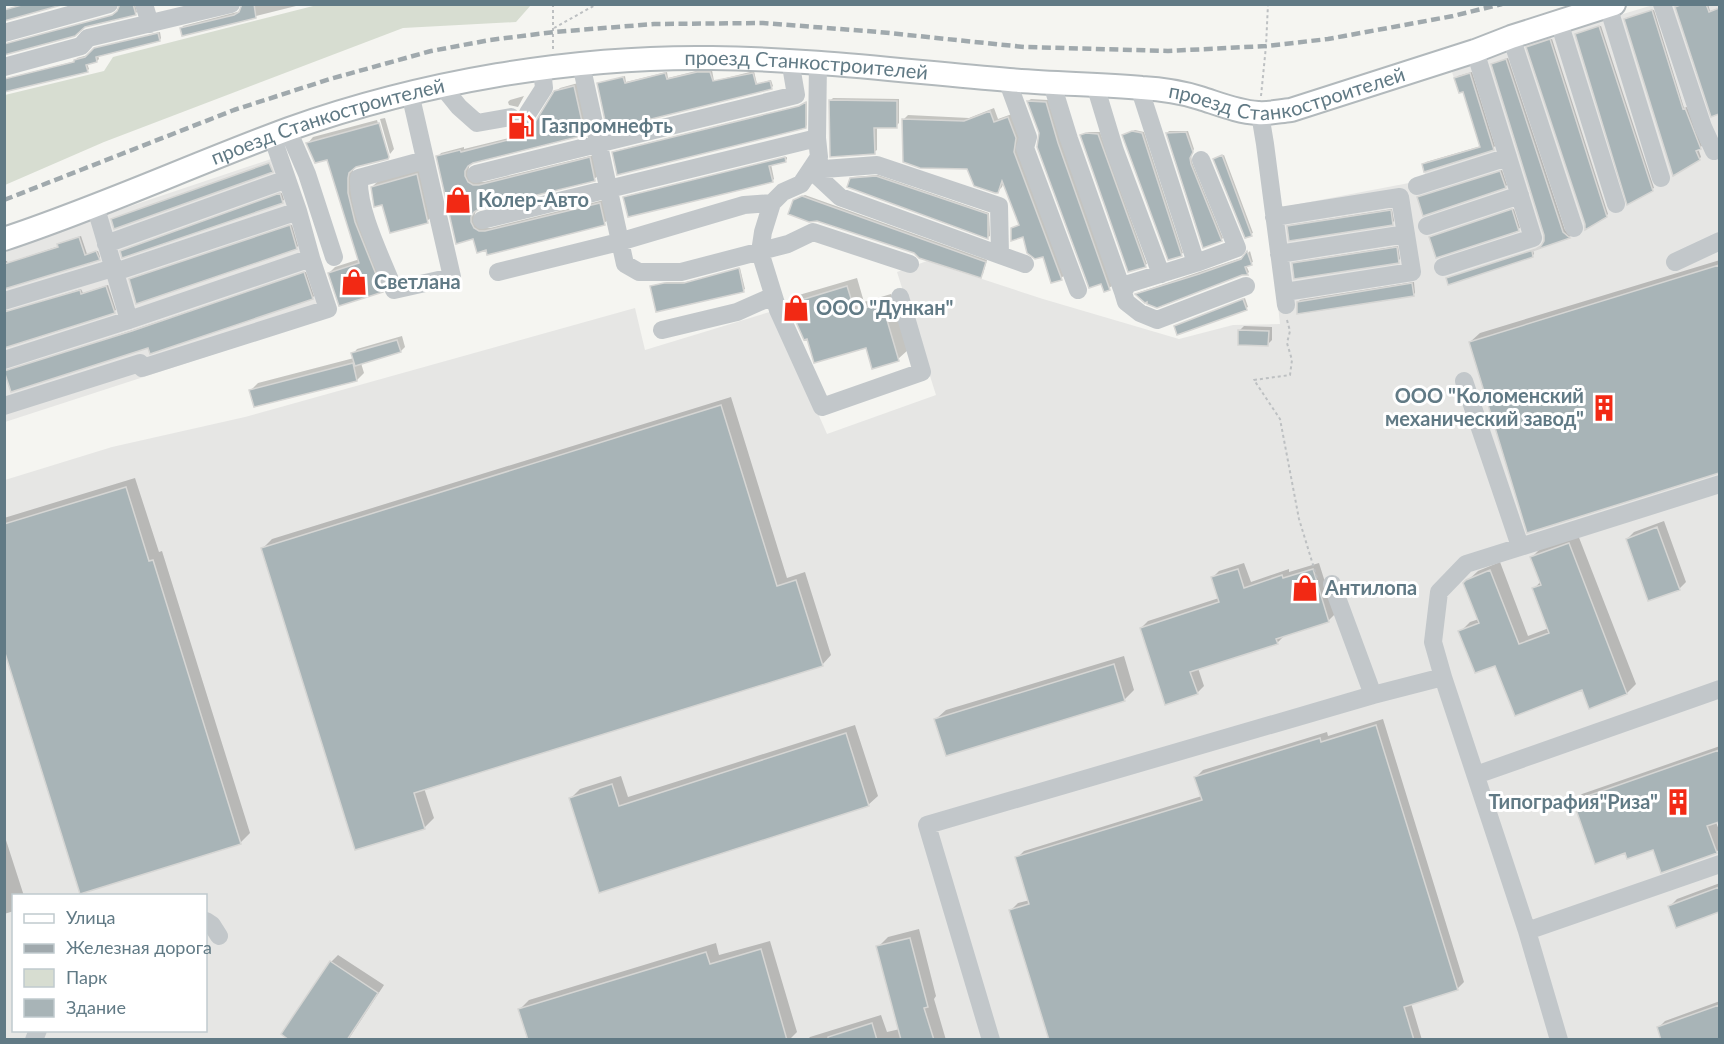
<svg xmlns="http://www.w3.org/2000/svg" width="1724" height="1044" font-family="Lato,sans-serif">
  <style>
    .built { fill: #e6e6e4; fill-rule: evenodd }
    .green { fill: #d7ddd1 }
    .shadow { fill: #0003 }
    .building { fill: #a8b4b7; stroke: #d6d6d4; stroke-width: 1.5 }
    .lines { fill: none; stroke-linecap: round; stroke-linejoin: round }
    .major-casing { stroke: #b2b9bc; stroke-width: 26 }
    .path { stroke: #bdc0c2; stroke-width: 2; stroke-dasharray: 3 3; stroke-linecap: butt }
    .minor { stroke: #c2c7ca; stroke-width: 18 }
    .major { stroke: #fff; stroke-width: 22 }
    .rail { stroke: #a0a9ad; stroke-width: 4.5; stroke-dasharray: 9 4.5; stroke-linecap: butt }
    .labels { text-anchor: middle; stroke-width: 6; stroke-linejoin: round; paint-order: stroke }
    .street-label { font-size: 20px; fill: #617a85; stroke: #fff }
    .poi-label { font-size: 20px; font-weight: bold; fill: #617a85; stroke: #fff; text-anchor: start }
  </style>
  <rect width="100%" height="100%" fill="#f5f5f1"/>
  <path class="built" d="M1653,5H1719V1039L5,1040V480L112,447L245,417L635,308L645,350L773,311L827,434L936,395L897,272L927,261L1043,299L1179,339L1233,325L1280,324L1268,210L1409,183L1425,174L1422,164L1480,147L1464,92L1459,93L1452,72L1553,35ZM14,896H206V1030H14Z
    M277,157L328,317L5,422V252L110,213Z"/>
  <path class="green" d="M321,4L531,5L516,22L403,28L104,142L5,185V95L104,71L113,57Z"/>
  <path class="shadow" d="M121,4H135L137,12L135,14L85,26L4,54V43H10L115,14L119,11Z
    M243,4H304L183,34L182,28L183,26L241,11Z
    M1682,4H1708L1710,11L1720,8V112L1712,115Z
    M1654,10L1684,108L1687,107L1702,146L1698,148L1701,157L1699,159L1627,18Z
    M1601,26L1654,188L1652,189L1576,34Z
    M160,32L161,38L160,40L98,55L99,59L97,61L87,63L89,69L87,71L4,91V79L76,61L77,58L88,55L98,47Z
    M1552,39L1608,214L1606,216L1530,46Z
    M1508,58L1565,230L1571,236L1542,246L1545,241V234L1492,64Z
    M700,70H712L714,81L754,71L757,84L771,80L773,86L771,88L598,84L625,76L626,82L667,72L668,78Z
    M1472,72L1495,146L1493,148L1424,164L1426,162L1481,146L1464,90L1456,78L1458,76Z
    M578,83L588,130L584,134L470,163L468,172L478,182H484L594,155L598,176L594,179L476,210L474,218L484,228H490L604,200L608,220L604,223L487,249L474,237L438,157L441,153L464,147V149L517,136L519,124L526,119L531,121L539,119L556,92L560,88Z
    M524,96L518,107L509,105L508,102L510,100Z
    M833,98L899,99V123L896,126H877V150L874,152L830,101Z
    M1031,99L1048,100L1112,286L1109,288L1040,133L1028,101Z
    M807,102V125L805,127L614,153L615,151L802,105Z
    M994,108L998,119L1012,114L1065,275L1061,278L1044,255L1024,236L1012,229L1020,223L1004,181L1002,187L998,191L904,119L908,115L969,118Z
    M385,118L394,149L390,154L380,119Z
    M377,120L387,155H389L387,157L354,167L353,171L388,285L382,291L329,273L335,267L360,259L328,158L308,143L313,137Z
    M1135,130L1144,132L1183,253L1181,254L1124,135Z
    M1169,131H1188L1194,149L1191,155L1192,162L1223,238L1221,240L1167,133Z
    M1089,132H1100L1147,264L1145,265L1129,270L1083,134Z
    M1224,155L1253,233L1246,236L1216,158Z
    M787,157V159L785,161L771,164L774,179L772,181L624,198L626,196Z
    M426,165L437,212L427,221L383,203L372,187L382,177Z
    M1502,170L1507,185L1505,187L1419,197Z
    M878,175L989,213L990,236L988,237L848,186L853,177Z
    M282,193L284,200L282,201L122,251Z
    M805,195L987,260L983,274L981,276L914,252L796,199Z
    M1392,209L1394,221L1392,223L1289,227L1290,225Z
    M1514,209L1520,228L1518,229L1431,237Z
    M292,225L298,246L296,248L132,278Z
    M81,236L87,254L98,251L100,257L99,259L4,288V261H7L8,263L59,246L60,243Z
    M1398,246L1400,259L1398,261L1293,264L1295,262Z
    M1533,250L1534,254L1533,255L1448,278Z
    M1250,251L1253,262L1246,265L1249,272L1247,274L1137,293L1244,257Z
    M1720,260V472H1716L1470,342L1480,333Z
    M740,268L745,289L743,290L651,287L667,282H686Z
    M306,272L314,296L312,298L149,346L4,378V370H10L136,329Z
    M857,278L864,302L891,294L908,350L898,359L867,346L808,337L790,304L799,295Z
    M1414,282L1415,293L1413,295L1298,302L1300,300Z
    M108,285L116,310L114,311L4,347V310L9,311L81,289L83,293Z
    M1245,298L1248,307L1246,308L1176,326Z
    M1244,326L1272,327V340L1268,344L1240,330Z
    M402,336L405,347L401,351L361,363L364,373L357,380L251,390L258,383L354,358L353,354L357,349Z
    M731,397L787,578L805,572L831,655L822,665L424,788L434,818L424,828L263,548L272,539Z
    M135,478L159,552L162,551L250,833L240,843L4,645V518Z
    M1664,521L1686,582L1679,589L1627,539L1634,532Z
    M1578,535L1636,684L1627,693L1583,689L1496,664L1460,632L1470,622L1479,619L1465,583L1478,571L1500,562L1528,636L1549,628L1534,589L1541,581L1532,557L1541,548Z
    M1244,563L1251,582L1289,569V572L1319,563L1335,614L1328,621L1284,636L1277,643L1198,668L1204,686L1197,693L1141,628L1148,621L1219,598L1212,578L1219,571Z
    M1124,656L1134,690L1124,700L936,719L946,710Z
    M1383,719L1464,982L1457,989L1411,1003L1422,1040H1050L1011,910L1018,903L1030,900L1017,858L1024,851L1202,796L1196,777L1203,770L1327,732L1328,736Z
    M855,725L878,796L868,805L600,891L571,798L580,789L621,776L628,797Z
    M1720,746V821L1716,822L1720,833V849L1716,852L1654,848L1626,851L1574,801L1582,794Z
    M4,834L24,896H14V911L4,914Z
    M1720,883V910L1677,926L1670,906L1677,899Z
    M919,929L936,996L934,999L946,1040H807L810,1037L881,1015L887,1032L900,1029L878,947L888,937Z
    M770,941L797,1032L789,1040H529L520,1009L529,1000L716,943L719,955Z
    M338,955L384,985L348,1040H291L331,962Z
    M1720,1001V1040H1663L1658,1028L1665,1021Z"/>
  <path class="building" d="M25,4H65L4,21V10Z
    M120,4H133L136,15L85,27L75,36L4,55V44L112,15L117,11Z
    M242,4H254L256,18L182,36L180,28L234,15L239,12Z
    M1683,4H1706L1709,12L1719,8V114L1711,117L1675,7Z
    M1652,10L1683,109L1685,108L1701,149L1696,151L1700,160L1673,176L1624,19Z
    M1599,26L1653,191L1627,205L1575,34Z
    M158,33L160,41L96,57L97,62L86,65L88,72L4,92V79L74,62V60L85,57L94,48Z
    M1550,39L1607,217L1585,230V224L1526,47Z
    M1506,59L1563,232L1570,238L1532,251L1533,257L1448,285L1446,278L1536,249L1541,246L1544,241V235L1491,64Z
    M697,72H710L713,81L753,73L756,84L770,81L772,89L607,130L597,83L623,77L625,83L665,73L667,79Z
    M1470,73L1494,150L1424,172L1422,164L1480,147L1463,92L1459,93L1454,78Z
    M574,86L585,135L473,163L468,166L465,171V176L468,182L473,185H479L590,157L595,181L479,209L474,212L471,217V222L474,228L479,231H485L600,203L605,225L487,255L486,250L477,253L473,239L456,244L436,156L460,150L461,152L516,138L514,128L521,122L527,124L534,123L537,119L554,91Z
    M829,100L897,101V128H874L875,154L830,157Z
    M1027,101L1046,102L1058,143L1110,290L1104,292L1101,284L1089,288L1037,147L1039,133Z
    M806,102V128L617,175L612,152L799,106Z
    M990,111L994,122L1008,117L1016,138L1014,152L1062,280L1051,283L1043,257L1035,259L1027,253L1023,237L1011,241V228L1019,225L1002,181L998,193H995L974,186L967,169L920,168L903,162L902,119L964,121Z
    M379,123L389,157L388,159L356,167L349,173L348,178V193L355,222L383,292L339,306L328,273L359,263L327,160L315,163L306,143Z
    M1132,131L1142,133L1182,256L1168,260L1122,135Z
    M1186,132L1193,152L1190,158L1191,164L1222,241L1203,248L1166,133Z
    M1086,133L1098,134L1146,267L1128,272L1080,135Z
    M1222,155L1252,236L1245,238L1213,159Z
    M785,157L786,162L769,166L773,182L628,217L623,197Z
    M269,163L273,172L114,229L111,219Z
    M1500,171L1506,188L1423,216L1417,197Z
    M417,174L428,223L390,233L382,205L374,207L371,187Z
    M876,176L988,214V239L847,187L850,178Z
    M280,193L283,203L122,258L120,251Z
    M802,196L986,262L981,278L919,258L914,253L817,221L809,222L788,214L793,200Z
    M1512,209L1519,231L1436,258L1429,237Z
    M1391,210L1393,225L1289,241L1287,226Z
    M290,225L297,249L136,304L129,279Z
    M79,237L85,255L96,251L100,260L4,289V264L58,247L57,244Z
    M1397,247L1399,263L1294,279L1292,263Z
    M1247,251L1252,265L1245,267L1248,275H1242L1157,308L1147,304V302L1145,303L1136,295L1135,294L1199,274L1241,259Z
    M1719,265V473L1527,533L1469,342Z
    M739,268L744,292L656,312L650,286L664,283H684Z
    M304,272L313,299L150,354L148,348L11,392L4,371L132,331Z
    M1412,283L1414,296L1297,314V302Z
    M106,286L115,313L4,348V312L80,290L81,294Z
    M847,286L855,311L882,303L899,361L872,369L866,348L814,363L807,339L804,340L788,304Z
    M1243,299L1247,310L1177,335L1174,326Z
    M1238,330L1269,331L1268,346L1238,345Z
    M397,340L401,352L355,366L351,353Z
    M353,363L357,381L254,407L249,390Z
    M721,405L777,586L796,580L823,666L414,793L425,829L355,850L261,548Z
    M126,487L149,561L153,560L241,844L80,894L4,650V524Z
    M1657,527L1680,590L1648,601L1626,539Z
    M1569,543L1627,694L1589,709L1582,690L1515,716L1495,666L1475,673L1458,631L1479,623L1463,583L1466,580L1490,570L1519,644L1549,633L1532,588L1541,585L1530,557Z
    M1238,569L1244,588L1282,575L1283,578L1313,569L1329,622L1276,639L1278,644L1190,672L1198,694L1165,705L1140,628L1219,602L1211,577Z
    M1114,664L1125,701L946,756L934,719Z
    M1376,725L1458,990L1404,1007L1414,1040H1049L1009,910L1029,904L1015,857L1202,800L1194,777L1320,738L1321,742Z
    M846,733L869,806L599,893L569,798L612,784L619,806Z
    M1719,750V822L1707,826L1717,853L1661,873L1653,850L1627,859L1625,853L1595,864L1573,801Z
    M1719,887V912L1676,928L1668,906Z
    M910,938L928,1007L924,1008L934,1040H901L876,946Z
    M761,949L787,1040H528L518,1009L706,952L710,964Z
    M330,961L378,993L347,1040H289L281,1034Z
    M1719,1005V1040H1661L1657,1027Z
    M872,1023L877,1040H828V1037Z"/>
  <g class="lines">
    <defs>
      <g id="major">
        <path id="s1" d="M4,239C101,207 194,164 289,129C421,82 572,56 712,58C812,59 910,72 1009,80C1053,84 1098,84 1142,88C1161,89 1181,92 1200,98C1219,104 1238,112 1258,113C1268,114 1280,111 1291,110L1475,51L1511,37L1614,4"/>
      </g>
    </defs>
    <use href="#major" class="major-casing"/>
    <path class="path" d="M554,28L597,4
      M553,49V4
      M1261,96L1266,46L1268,4
      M1287,320L1290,331L1287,343L1292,360L1290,375L1254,380L1280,419L1299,519L1317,578"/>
    <path class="minor" d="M144,4L150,24
      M1662,4L1703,127L1714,151
      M1608,6L1661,178
      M1559,22L1616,204
      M4,33L109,4
      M1511,37L1574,228
      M818,62L817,138L819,157L801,184L783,192L772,203L763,232L760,252L778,310L822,407L922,372L900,297
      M581,64L625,264L639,272H681L788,244L813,232L910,264
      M4,67L81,46L88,38L231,4
      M1007,80L1028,137L1025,148L1078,290
      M1052,84L1069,139L1123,292
      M1095,85L1115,151L1161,274
      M442,86L459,107L477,123L511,117
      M1139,87L1196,263L1237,248L1201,160
      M410,93L452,277L394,290C382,259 357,210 359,178L425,160
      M528,113L544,88L542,69
      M1260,114L1265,144L1286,305
      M288,130L307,174L334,257
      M811,170L877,165L999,206L1000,255L1025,264
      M811,170L840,197L1000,255
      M476,174L796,95L790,60
      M1417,186L1508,157
      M95,205L129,320
      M1274,217L1400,197L1412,272L1285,292
      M482,220L817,138
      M1427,226L1520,195
      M106,244L287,179
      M1279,254L1406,234
      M1675,262L1720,241
      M1196,263L1128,284L1123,292L1126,302L1140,313L1157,320L1246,286
      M1443,267L1533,238L1475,51
      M115,272L298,211
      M498,272L619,242L744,205L772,203
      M4,301L113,268
      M662,330L737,312L773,296
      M4,360L129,320L311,258L298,211L272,136
      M1464,381L1520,546
      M4,406L140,363L142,368L328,309L311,258
      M1332,584L1373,695
      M1443,677L1433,642L1439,592L1466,564L1720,484
      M1476,775L1720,689
      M206,921L212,925L219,936
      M1527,931L1559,1040
      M34,1040L38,1030
      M991,1040L927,825L1373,695L1443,677L1527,931L1720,864"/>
    <use href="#major" class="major"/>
    <path class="rail" d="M4,200L234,110L330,79L431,51L490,40L554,32L654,24L763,23L879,32L1024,47L1168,51L1266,46L1328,39L1453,16L1502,4"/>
  </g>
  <defs>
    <symbol id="fuel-bare" viewBox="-9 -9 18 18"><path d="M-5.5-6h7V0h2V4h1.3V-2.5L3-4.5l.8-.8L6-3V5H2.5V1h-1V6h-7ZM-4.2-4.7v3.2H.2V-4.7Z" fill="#f22914" stroke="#fff" stroke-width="2.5" paint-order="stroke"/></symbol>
    <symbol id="shop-bare" viewBox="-9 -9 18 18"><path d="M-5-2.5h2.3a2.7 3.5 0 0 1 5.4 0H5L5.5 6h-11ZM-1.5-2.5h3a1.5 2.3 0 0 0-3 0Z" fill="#f22914" stroke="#fff" stroke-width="2.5" paint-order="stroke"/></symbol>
    <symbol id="building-bare" viewBox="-9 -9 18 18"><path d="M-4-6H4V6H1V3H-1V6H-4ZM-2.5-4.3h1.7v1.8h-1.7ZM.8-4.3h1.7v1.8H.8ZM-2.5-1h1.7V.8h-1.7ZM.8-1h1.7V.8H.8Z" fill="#f22914" stroke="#fff" stroke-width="2.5" paint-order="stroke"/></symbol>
  </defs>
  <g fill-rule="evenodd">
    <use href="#fuel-bare" x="502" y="107" width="38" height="38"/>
    <use href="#shop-bare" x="439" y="181" width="38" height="38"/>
    <use href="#shop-bare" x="335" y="263" width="38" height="38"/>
    <use href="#shop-bare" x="777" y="289" width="38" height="38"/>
    <use href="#building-bare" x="1585" y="389" width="38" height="38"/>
    <use href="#shop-bare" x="1286" y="569" width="38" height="38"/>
    <use href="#building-bare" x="1659" y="783" width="38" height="38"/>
  </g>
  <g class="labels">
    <g class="street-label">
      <text dy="7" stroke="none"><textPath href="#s1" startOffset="831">проезд Станкостроителей</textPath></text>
      <text dy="7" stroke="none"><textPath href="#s1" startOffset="1317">проезд Станкостроителей</textPath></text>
      <text dy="7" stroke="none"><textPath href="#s1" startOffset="345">проезд Станкостроителей</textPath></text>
    </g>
    <g class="poi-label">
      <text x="541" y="133">Газпромнефть</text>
      <text x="478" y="207">Колер-Авто</text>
      <text x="374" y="289">Светлана</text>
      <text x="816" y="315">ООО "Дункан"</text>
      <text x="1584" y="403" text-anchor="end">ООО "Коломенский<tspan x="1584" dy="23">механический завод"</tspan></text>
      <text x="1325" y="595">Aнтилопа</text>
      <text x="1658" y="809" text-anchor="end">Типография"Риза"</text>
    </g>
  </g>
  <rect width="1724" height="1044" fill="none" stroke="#617a85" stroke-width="12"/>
  <rect x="12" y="894" width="195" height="138" fill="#ffffff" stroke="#c0cace" stroke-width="1.5"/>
  <rect x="24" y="914" width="30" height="9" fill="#ffffff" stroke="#c0cace" stroke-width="1.5"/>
  <text x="66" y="924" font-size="18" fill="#617a85">Улица</text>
  <rect x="24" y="944" width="30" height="9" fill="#a0a9ad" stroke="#c0cace" stroke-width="1.5"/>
  <text x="66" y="954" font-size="18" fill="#617a85">Железная дорога</text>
  <rect x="24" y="969" width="30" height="18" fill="#d7ddd1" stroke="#c0cace" stroke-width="1.5"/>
  <text x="66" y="984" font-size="18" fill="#617a85">Парк</text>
  <rect x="24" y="999" width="30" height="18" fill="#a8b4b7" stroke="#c0cace" stroke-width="1.5"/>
  <text x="66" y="1014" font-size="18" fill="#617a85">Здание</text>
</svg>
